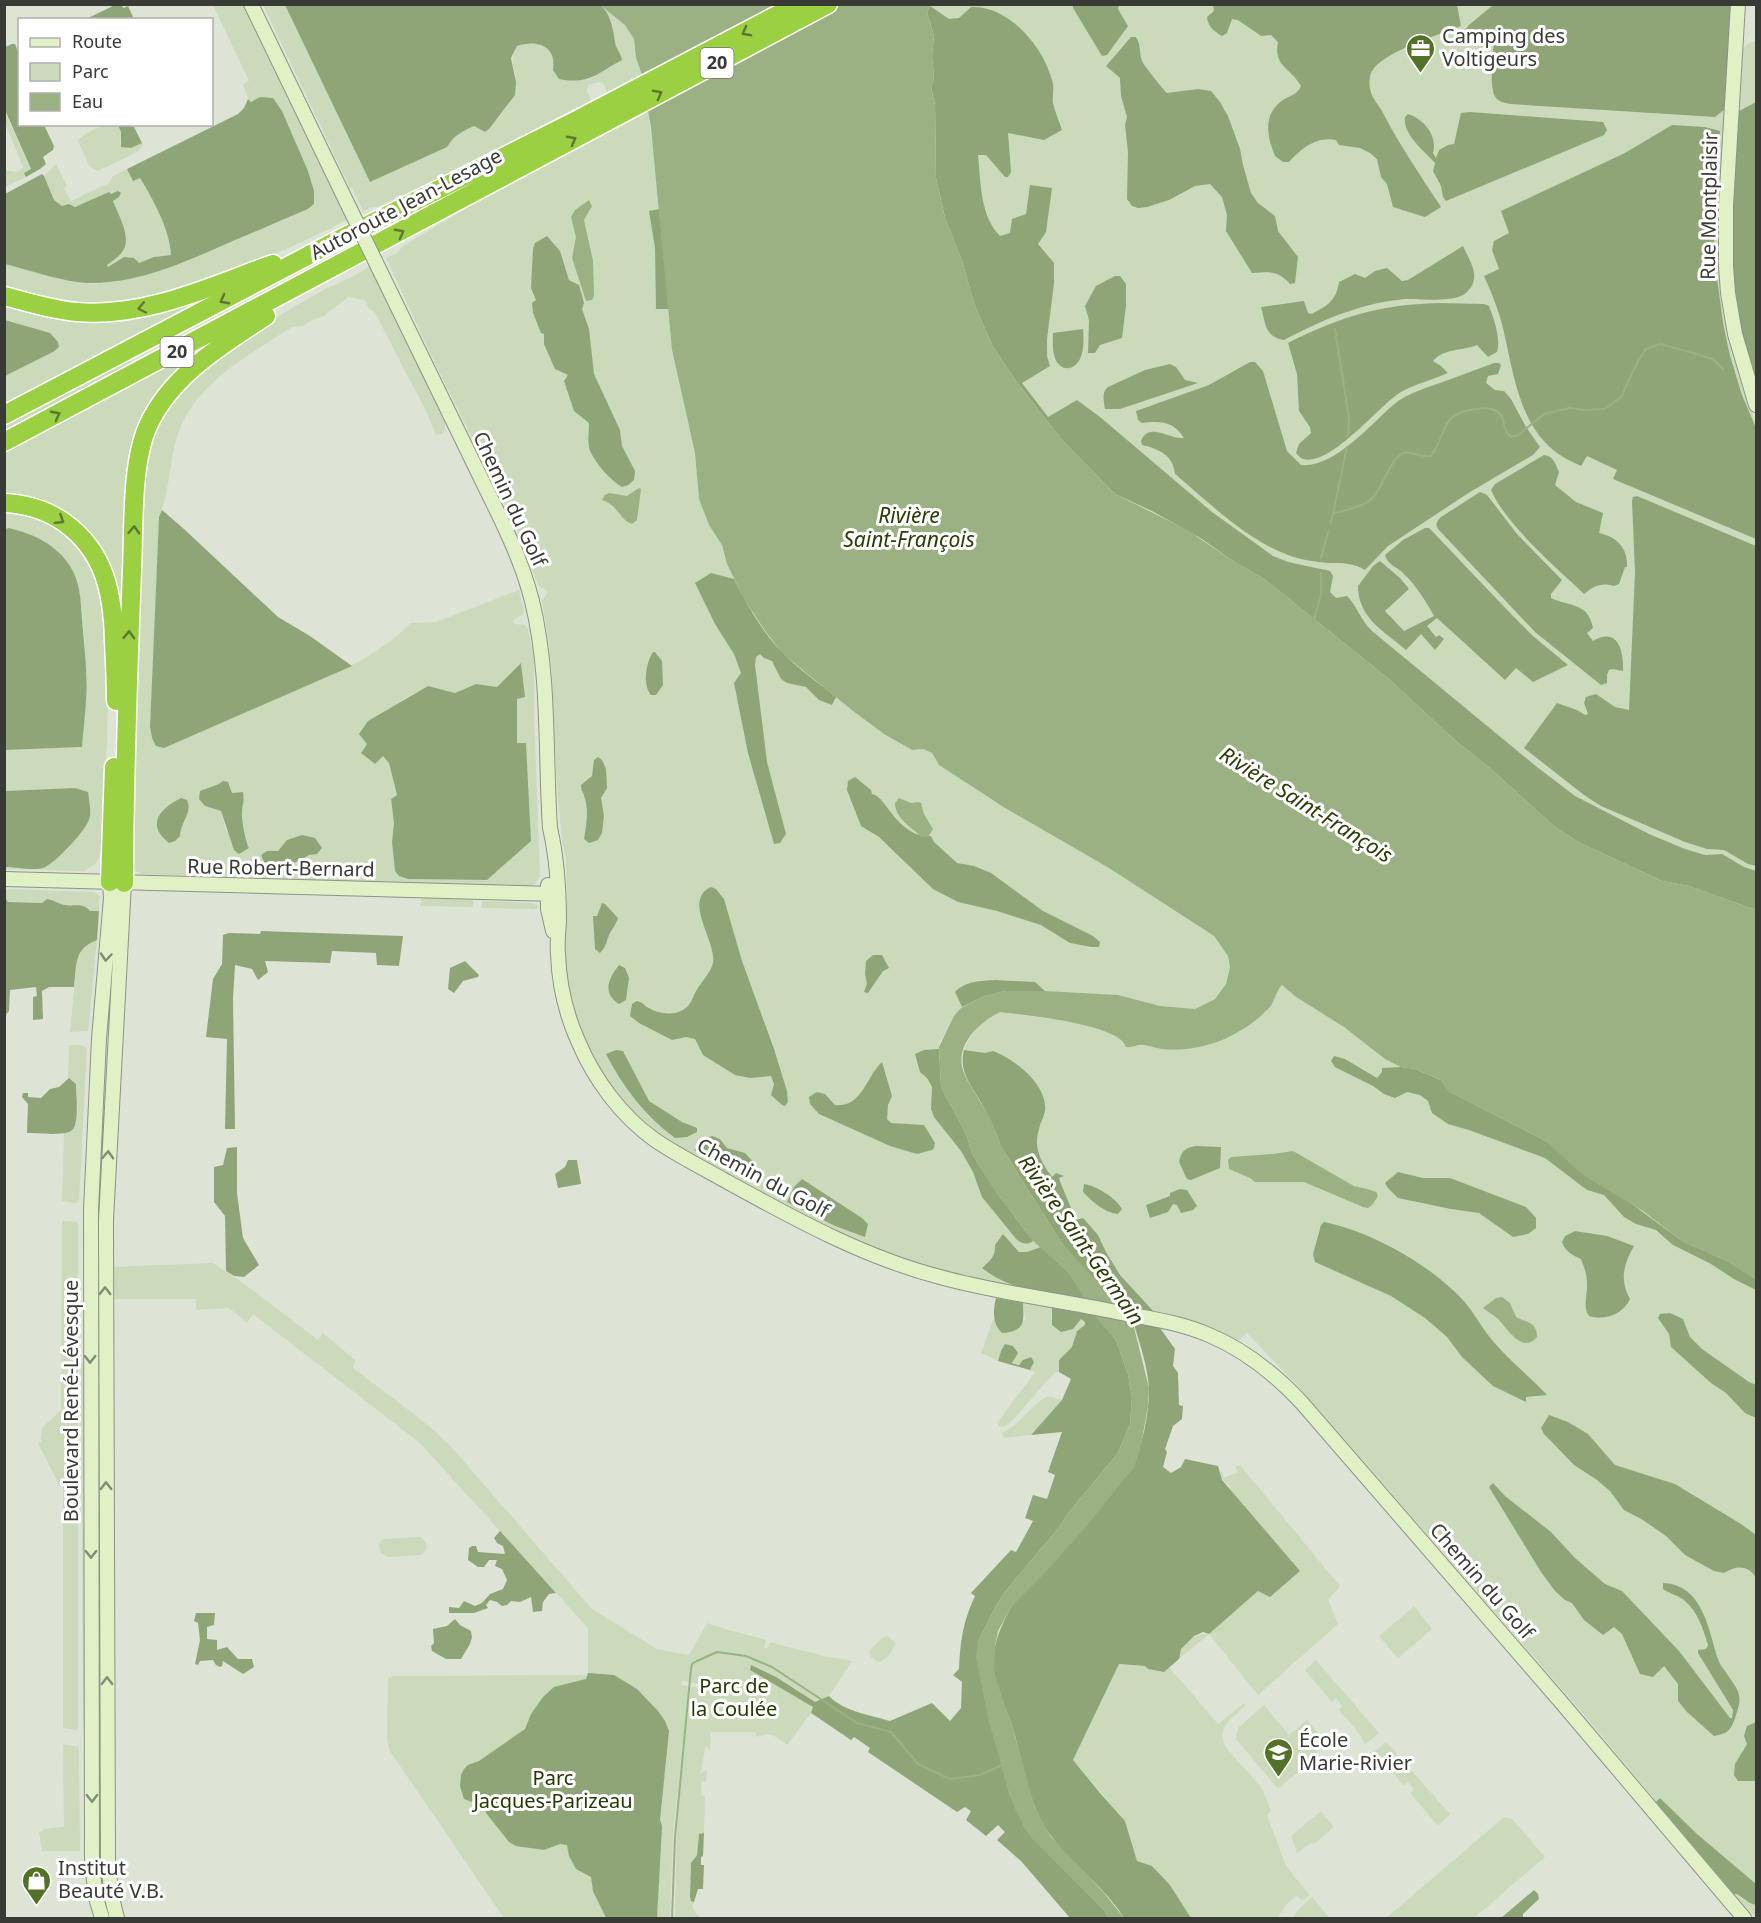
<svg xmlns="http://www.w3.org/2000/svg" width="1761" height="1923" font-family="'Noto Sans',sans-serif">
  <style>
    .green { fill: #cbdaba; fill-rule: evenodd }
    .forest { fill: #90a577 }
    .water { fill: #9cb183 }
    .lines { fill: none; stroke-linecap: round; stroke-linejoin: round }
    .stream { stroke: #9cb183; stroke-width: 2 }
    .secondary-casing { stroke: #8d9387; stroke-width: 16 }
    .highway-casing { stroke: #fff; stroke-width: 21 }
    .secondary { stroke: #e1f1c6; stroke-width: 14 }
    .highway { stroke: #9ad041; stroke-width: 18 }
    .secondary-bridge-casing { stroke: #8d9387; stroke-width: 16; stroke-linecap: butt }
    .secondary-bridge { stroke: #e1f1c6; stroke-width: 14 }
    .oneway { stroke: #5f763a }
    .oneway2 { stroke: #848c76 }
    .labels { text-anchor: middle; stroke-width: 6; stroke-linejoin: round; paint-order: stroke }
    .shield { fill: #fff; stroke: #737572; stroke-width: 1.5 }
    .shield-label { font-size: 18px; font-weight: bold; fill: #373a35 }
    .poi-label { font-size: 20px; fill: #373a35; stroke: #fff; text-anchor: start }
    .street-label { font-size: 20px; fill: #373a35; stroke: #fff }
    .park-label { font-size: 20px; fill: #253803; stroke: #fff }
    .water-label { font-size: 21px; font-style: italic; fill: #293c07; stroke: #fff }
  </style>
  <rect width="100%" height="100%" fill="#dde4d6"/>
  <path class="green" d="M927,4L1731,5L1718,207L1717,245L1718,275L1723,313L1734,357L1746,398L1756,423V910L1689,886L1315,620L1263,578L1115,494L1019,385L993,347L930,7Z
    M213,5H243L348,219L329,229L284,250L198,284L140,301L93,305L55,301L5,289L4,264L80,282L93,284L107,282L163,270L188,261L308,209L314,205C314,164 282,129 260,97L251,102L248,99L243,84L249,81Z
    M263,5H285L370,182L450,142L459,133L474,126L485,132C498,122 513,100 515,83C518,66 507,67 517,46C535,40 550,43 554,63L588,80L621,60C621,54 618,51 616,46C613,32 610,21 604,8L625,25L634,39L636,58L642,75L607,94L604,84L599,82L588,85L587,91L591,100L454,171L377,207H372L363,211L352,188H350Z
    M1756,40V102L1739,111L1743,49L1746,45Z
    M4,110L31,170L25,173L26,177L5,187V171C12,170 18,175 23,167L5,123Z
    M648,112L653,149L672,350L695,453L699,499L709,525L722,545L727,564L744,599L783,654L853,711L884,734L912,750L923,749L932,753L939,765L1005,808L1109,868L1214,936L1228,956L1230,967L1226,984L1215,999L1195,1009L1160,1006L1118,995L1045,991L985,996L961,1008L939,1043L997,1193L1033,1241L1069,1273L1024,1289L959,1275L909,1261L834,1232L683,1151L652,1131L624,1104L602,1076L579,1031L569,997L567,977L562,905L567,904L566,859L562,841L557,787L552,674L548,637L542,601L548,592L538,585L517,529L431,355L386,258L397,253L403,246L470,206Z
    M104,125H118L121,132L120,144L131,148L142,143L143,146L137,152L98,171L89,166L78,140L85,134Z
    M56,164L67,186L64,188L71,201L109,183L113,176L127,169L133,180L140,178C154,200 169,228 171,255L154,257L139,263L124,257L108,267L107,265L125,232L113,201L119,197L111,195L109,192C94,199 66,218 53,198C49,192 47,183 44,176Z
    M370,266L445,420V430L442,434L436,435L426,411L374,311L369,309L365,300L348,297L324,316L314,319L302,326L292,327C248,356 194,383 177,437C169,463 170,492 159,517L150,727L152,738C185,727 219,716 252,704C309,685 368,666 411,623L436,622L519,590L524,612L522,615L513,620L514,624L525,625L528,629L534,658V714L540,876L534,885L529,887L141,874L134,870L131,866L143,478C146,465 147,450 151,438C173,377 264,324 318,293C335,284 355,277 370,266ZM521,663L524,697L517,698V744L525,743L487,880L408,879L399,876L395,871L392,842L394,823L391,800L397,795L389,763L383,756L361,752L402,700L428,686L455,693L476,684L497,687ZM219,784L232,793L243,792C245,802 242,804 242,813C241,818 246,842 248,848L226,831L221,811L205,806L200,791ZM287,840L317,854L264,862L261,855L267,851H278Z
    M204,296L203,300L5,404V376L53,352L23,325L5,320V302L33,309Z
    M225,336L150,413L120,703L93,544L5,499V452Z
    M124,360L138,363L5,434V422Z
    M5,510L44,519L80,545L104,591L108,695L107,746L103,786L102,847L99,857L96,863L85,871L5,869V867L42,868L66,851L85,828L88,792L75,788L5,791L4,750L82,747L85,646L81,598L9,528L5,529Z
    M4,889L94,892L101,897L99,899V911H90L86,907L61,904L57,901L42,903L8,902L5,897Z
    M422,898L473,900V907L420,906Z
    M482,901L532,903L539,907L536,909L481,908Z
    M97,940L88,1031L70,1032L77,959C81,948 86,944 97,940Z
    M1282,985L1296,997L1344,1027L1561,1153L1756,1279V1918L1734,1894L1574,1703L1299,1387L1247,1333L1237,1342L1167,1315L1121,1306L1063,1245L1000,1145L963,1052C971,1033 981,1021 1000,1012L1085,1024L1116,1036L1124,1041L1139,1045L1195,1048L1230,1037L1249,1026Z
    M69,1045H80L87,1047L79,1202L74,1203L62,1201L64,1133C67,1132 72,1132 73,1129C80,1122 77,1094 76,1084L68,1079Z
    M62,1221L78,1222V1730L63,1728V1483L59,1485L38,1443L41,1442L42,1428L61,1410Z
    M213,1263L243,1283L318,1340L323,1333L355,1360L353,1368L414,1414L447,1442L592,1609L657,1649L689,1655L707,1623L715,1626L766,1640L764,1647L767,1649L770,1642L828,1657L852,1661L829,1696L816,1702L811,1713L787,1745C777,1737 770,1731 757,1737L755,1732H711L710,1750L706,1746L700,1774L707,1770L706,1782H702L701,1795L705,1796L704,1833L699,1834L697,1855L691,1863L690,1897L691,1901L694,1902C691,1911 696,1913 701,1918H675L677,1819L691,1687L699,1688L700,1684L682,1681L681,1685L689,1686L673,1836L670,1918H504L389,1750L387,1737L388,1678L392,1676L588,1675V1628L420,1443L253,1314L247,1323L229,1308L196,1310V1299H111V1267Z
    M1023,1303L1052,1308L1051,1319H1081L1085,1322V1325L1077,1331L1073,1347L1059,1360V1372H1055L1013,1420L1006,1426L1000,1427L997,1423L1035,1372L1030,1370L1034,1362C1015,1366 1013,1365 1001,1351L998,1361L981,1353L994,1317L997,1329L1025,1320Z
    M81,1362H85V1725L83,1727Z
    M95,1363H100L102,1639H100L97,1601Z
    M1046,1397H1053L1062,1400L1031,1435L1004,1438L1002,1433C1019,1426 1029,1407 1046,1397Z
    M1240,1465L1340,1586L1328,1600L1338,1624L1258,1695L1209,1634L1179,1659C1179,1656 1179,1653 1180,1649C1185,1640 1199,1632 1209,1634L1258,1591L1230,1487L1222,1479L1220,1472H1222L1224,1478L1238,1472L1235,1467Z
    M420,1537C428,1542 429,1550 421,1555L388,1557L380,1552L379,1543L383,1539Z
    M1414,1606L1432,1629L1398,1658L1379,1636Z
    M888,1636L895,1642C895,1650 886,1661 878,1662L871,1657L869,1651L882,1638Z
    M1316,1660L1379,1733L1366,1744L1361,1739L1362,1737L1339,1710L1342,1706L1336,1698L1332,1702L1305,1670Z
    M1119,1664L1145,1666L1148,1669L1164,1672L1169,1667L1218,1724L1243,1704L1246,1705C1233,1718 1216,1726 1225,1746L1263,1790L1271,1811L1267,1815L1284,1861L1289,1870L1310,1895L1302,1901L1297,1895L1286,1905L1277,1918H1191L1170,1885L1152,1866L1137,1862L1125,1821L1073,1760Z
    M1264,1705L1289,1735L1307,1720L1318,1733L1312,1739L1318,1747L1317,1756L1278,1789L1236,1739L1238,1728Z
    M1386,1742L1450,1814L1438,1826L1410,1793L1414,1789L1408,1782L1404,1786L1379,1757L1377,1758L1373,1753Z
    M63,1744L79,1747L80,1851H42L39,1832L43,1831L44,1829L64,1827Z
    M1321,1811L1334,1827L1314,1844L1312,1842L1297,1853L1291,1836Z
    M1504,1817L1512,1819L1545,1857L1474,1918H1386Z
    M1312,1897L1330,1918H1293L1299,1909Z"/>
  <path class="forest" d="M117,4L122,5L123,8L128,6L134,19H86Z
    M285,5H600C612,14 613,32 616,46C618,51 621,54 622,60C597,73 590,85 559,79L553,70C557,46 537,39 517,46L511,58L516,82L515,95L490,128L485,132L474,126C463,131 453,136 447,147L370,182Z
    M1073,5H1119L1118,9L1128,26L1107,55L1102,56L1073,8Z
    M1213,5H1457L1461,26C1439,35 1389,50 1374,68C1369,74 1369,82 1370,89C1372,99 1379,105 1383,113C1400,146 1421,176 1441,207L1425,217L1393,207L1387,184L1381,177L1377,159L1370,153L1360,148L1339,145L1336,140C1316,136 1301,149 1289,162H1283L1275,156C1267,136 1262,115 1283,100C1291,95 1297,95 1301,86C1291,68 1273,66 1278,42L1271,35L1261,36L1238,20L1232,19L1227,33L1222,36C1214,31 1208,27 1207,17L1214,11Z
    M1493,5H1731L1725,109L1715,117L1510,104C1506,103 1500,102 1497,99C1488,92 1493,53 1494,41L1487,39L1467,38L1463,32L1469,25Z
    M930,6L949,19L959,18L971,7C1008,5 1043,46 1052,80C1055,88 1052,95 1053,103C1055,112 1059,121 1062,130L1044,140L1008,133L1011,172L1008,177H1005L986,155H978C981,183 980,216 1000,236L1010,233L1012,219L1026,214L1030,185L1052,188L1046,232L1038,244L1054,263V283L1047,339V356L1050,366L1022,383L1048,417L1077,400L1100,417L1212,512L1273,556L1288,562L1330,571L1333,576L1330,592L1336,598L1347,596C1357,606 1361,621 1372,631L1537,767L1575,796L1649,834L1685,849L1705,855L1722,854L1744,867L1756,871V910L1689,886L1662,881L1578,842L1554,826L1492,770L1450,736L1390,680L1263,578L1236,563L1202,539L1152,511L1115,494L1062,440L1019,385L993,347L975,306L962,261L945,218L936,178L935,105L931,87L934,78L932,56L934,36L927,13Z
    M1131,37H1136C1141,45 1139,52 1142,61C1143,64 1164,91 1167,93L1198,89L1211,91L1220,102L1228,116L1240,149L1243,165L1251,193L1258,203L1275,216L1278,231L1298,257L1295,283L1290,284C1278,270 1269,272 1252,273L1226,231L1227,215L1222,197L1210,184L1195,186L1169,200L1147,207L1138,208L1132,206L1127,199L1128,152L1125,125L1127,117L1121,96L1120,78L1106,66Z
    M12,44H15L19,54V68L18,69L20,73V124L44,125L54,146L53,150L43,157L46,164L40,169L26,177L24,173L31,169L5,110V47Z
    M260,97L273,98L282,111L308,171L314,191V204L308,209C280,221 252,233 224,245C183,263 140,282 94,283C68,284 30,270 5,264V194L42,174L44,176L54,200L62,206L69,204L75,207L109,192L111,194L118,191L121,193L119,197L113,201C118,214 133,239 122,252C119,257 112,261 107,265L108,267L124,257L134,258L139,263L154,257L171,255C170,230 153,199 140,178L133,181L127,169L238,114L244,108L248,99L251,102Z
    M1756,102V387C1748,357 1738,327 1735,296C1728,235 1734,172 1739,111Z
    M1470,112L1603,122L1607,130L1604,135L1446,201L1443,197L1441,186L1433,171L1435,163C1425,152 1402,134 1405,117L1408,114C1424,119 1438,136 1433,153L1436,158L1439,150L1448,145L1454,144L1461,113Z
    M118,125H133L142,143L131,148L121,147V132Z
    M1672,125L1705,127L1720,131L1715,208L1714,247L1716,270L1723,323L1730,356L1742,395L1756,428V539L1613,479L1617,470L1587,456L1581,466C1572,462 1562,457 1553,450C1520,422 1514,377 1505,337C1501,316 1493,296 1484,276L1499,269L1492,250L1494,241L1509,233L1501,211L1625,153Z
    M659,209L669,309H656L655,248L649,211Z
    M547,236L560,251L569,280L579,285L584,303L582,309L589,329L594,374L620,430L622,446L635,471L634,480L628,485L622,487C609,479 597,465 590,451C587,442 589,432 589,423L574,411L564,381L568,375L555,369L544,344V334L541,333L533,313L532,303L536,300L531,288L533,249L535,243Z
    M1463,246C1470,262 1482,277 1467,292C1455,304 1421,298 1405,299C1361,303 1322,320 1284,340C1264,336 1266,324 1261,307L1304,301L1308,313L1312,314C1328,305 1336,301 1339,282L1355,274L1365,278L1375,271L1387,268L1402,281L1408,280Z
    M1115,276H1120L1126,284V306L1122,338L1100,345L1095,353H1088L1089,320L1085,306L1096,286Z
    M1438,303L1484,304L1489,306C1494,319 1501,339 1497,352L1488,357L1477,345C1463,351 1444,348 1433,361L1441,366L1448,373C1432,380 1415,384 1401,392C1379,405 1331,467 1303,459C1300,458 1298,455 1296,453L1299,444L1311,433L1310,427L1299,411L1297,374L1288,343C1342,316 1378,305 1438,303Z
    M5,320L50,333L58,342L59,347L53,352L5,376Z
    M1083,329C1084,339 1084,350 1080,359C1074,371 1060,372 1055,358C1052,350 1053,342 1053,333Z
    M1250,362H1255L1263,371L1287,451L1301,465C1334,468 1369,426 1392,406C1409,391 1431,387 1451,379C1465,374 1480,368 1494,363H1499L1501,365L1498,374L1488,376L1486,383L1495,390L1504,391L1511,399L1526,427L1540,447L1533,455L1470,492L1388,546L1365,570C1354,563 1342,563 1329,563C1316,562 1301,560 1288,555C1247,540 1208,502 1175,474C1173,455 1159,449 1142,445L1141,441C1149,421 1170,440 1184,438C1173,421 1161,421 1142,423L1138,420L1136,411L1209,385Z
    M1170,364L1176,367L1185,380L1198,383L1120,409H1105C1104,401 1101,393 1108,387L1145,370Z
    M1544,455C1554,456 1555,464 1559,472L1555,485L1576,502L1603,513L1599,533C1617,537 1628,548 1627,567H1625L1619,584L1614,586C1601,582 1594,586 1584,594C1555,566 1507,526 1491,490L1495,484Z
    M1480,492L1487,495L1517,534L1562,580L1551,594V598C1570,607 1588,602 1593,628L1587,633L1593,641C1618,626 1624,651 1623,671L1613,669L1609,670L1607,675V683L1601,685L1535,632L1438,529C1435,523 1437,521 1441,517Z
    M1637,496L1756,546V866L1748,864L1724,850L1707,849L1685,842L1601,806L1584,795L1524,748L1557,703L1577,710L1585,715L1588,714L1584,703L1586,697L1596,694L1615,707L1629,710L1635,572L1632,501L1633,497Z
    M162,510L184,529L278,617L310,636L352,666L164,748L156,746L152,738L150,727L159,517Z
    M9,528C33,534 56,544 70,566C80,582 81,600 82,619C84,646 88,674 86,701C85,717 83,732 82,747L5,750L4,529Z
    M1425,528H1429L1433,532L1511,614L1533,636L1568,665L1533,682L1516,668L1505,680L1437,618L1427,626L1436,637L1439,635L1444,639L1435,650L1421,634L1406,650C1384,631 1358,618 1358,586L1373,566L1380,561L1400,578L1409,589L1385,611L1404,631L1434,616C1426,601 1415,584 1402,572C1396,567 1387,564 1385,555L1403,540Z
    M711,573L734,579C747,605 762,632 783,653C798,669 819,683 836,697L832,705L819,700L806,687L787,683L781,679L772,661L764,658L760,654L756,657L755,665L767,762L786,834L780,843L774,844L748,753L734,683L741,673L734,654L715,624L695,583Z
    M653,652H655L662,661L663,685L656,695H651C642,684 646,663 653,652Z
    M521,663L525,697L517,699V743H526L531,841L487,880L408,879L399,876L395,871L392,842L394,823L391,799L397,795L389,763L383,756L375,764L361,753L367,744L359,734L368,721L428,686L455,693L476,684L497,687Z
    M598,757L602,760L606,769L607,788L601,798L604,816L602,833L598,840L589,843L584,839C586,826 589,811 585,799C584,793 581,791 581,785L592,776L594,760Z
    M855,777L871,790L872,794C879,796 881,800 886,806C897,821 911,838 931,836L934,842L957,863L974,866L991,873L1043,911L1093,936L1100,942L1099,947H1091L1070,943L1041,925L997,911L958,902L933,889L879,837L861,826L847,790L848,781Z
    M223,781L228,782L232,793L243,792C245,802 242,804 242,812C241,818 246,843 249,848L239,854L234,850L221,811L205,806L199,799L200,791L219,784Z
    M75,788L88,792C89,800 91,809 90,816C89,828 55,864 43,868C32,871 16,867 5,867V791Z
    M181,798L187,800C193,813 180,822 180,836L175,841L169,843C146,825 159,809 181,798Z
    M302,835L315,838L322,848L317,854L309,855L280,871L264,862L261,855L267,851H278L287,840Z
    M711,887L716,889L724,899L742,961L774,1049L787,1091L788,1102L785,1106L782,1105L771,1095L774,1084L771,1076L750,1078L735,1075L703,1055L695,1039L686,1037L672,1040L639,1023L630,1016L632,1004C635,1002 636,1000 640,1002C643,1003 645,1006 647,1007C658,1014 672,1016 683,1010C691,1005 692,999 696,991C701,982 710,974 713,963C717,942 682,900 711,887Z
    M5,897L8,902L42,903L47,899C53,900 56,902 61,904C72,908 82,901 90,911H99L97,940C73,949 77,965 74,987H49L42,991L43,1019L33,1020V997L37,996L36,987L10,990L9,1011L5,1016Z
    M602,903L605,904L618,918C616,925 612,929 609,935C606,943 606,947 600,953L595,949L593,916H597Z
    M261,931L403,936L399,966L377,965L376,953L332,951L330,963L265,961L268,972L258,980L252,969L235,965L233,999L235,1129H225L227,1039L206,1037L213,979L222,964L223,935L229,933L260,934Z
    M873,955H882L889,968L883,971L868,993L864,992L867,984L865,974L866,961Z
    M465,961L479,975L478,977L463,981L454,993L448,989L450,968Z
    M619,965L625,968L629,978L626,1000L619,1004C602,993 608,979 619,965Z
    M995,980L1035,982L1045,991H1005L985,996L962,1007L955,992C965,981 981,981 995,980Z
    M939,1049L941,1087L967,1136L972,1154L997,1193L1033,1241C1028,1245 1022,1244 1017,1240L982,1197L973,1172L961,1151L934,1117L931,1109L932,1087L927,1078L920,1072L915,1054L924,1050Z
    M616,1050L623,1051L649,1101L682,1122L697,1128V1132L687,1137L675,1138C645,1116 623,1087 606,1054Z
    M964,1050L985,1053L993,1051C1015,1059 1048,1085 1045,1111C1044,1117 1040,1123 1039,1129C1033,1148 1041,1162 1052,1177L1056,1173L1064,1176L1059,1178L1061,1184L1076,1220L1083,1218L1098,1235L1106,1252L1120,1275L1155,1313L1121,1306L1095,1281L1063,1245L1000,1145C996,1131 990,1119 983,1106C973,1087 958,1073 964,1050Z
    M1334,1056L1345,1059L1377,1078L1382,1072V1068L1401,1067L1415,1069L1441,1080L1450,1092L1546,1141L1682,1241L1727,1261L1756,1279V1290L1734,1279L1711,1264L1673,1245L1656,1230L1636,1224L1624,1217L1604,1195L1587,1190L1545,1158L1469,1130L1448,1124L1432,1113L1428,1101L1420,1095L1407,1092L1395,1098L1384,1094L1373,1086L1335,1067L1331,1061Z
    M882,1062L892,1096L888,1105L887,1119L891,1123L924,1125L935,1143L934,1148L932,1150L917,1154L890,1146L819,1114L810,1104L809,1097L817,1092L825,1094L835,1105C862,1108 866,1077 882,1062Z
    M69,1078L76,1084C76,1093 80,1127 71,1131C63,1136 37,1133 27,1133L28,1104L22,1097L23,1093H28V1097L41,1098L50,1089L59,1087Z
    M712,1136L720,1139L727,1148L745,1153L756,1165L749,1181L694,1150L704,1139Z
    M1196,1146L1221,1147L1220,1168L1191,1180L1187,1179L1179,1162C1181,1151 1185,1148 1196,1146Z
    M237,1147V1193L243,1238L259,1265L244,1277L234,1276L226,1271L225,1216L214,1202V1167L223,1165L227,1148Z
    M568,1160H577L581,1184L558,1188L555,1174L565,1167Z
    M1398,1172L1423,1178H1450L1526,1207L1536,1218V1228L1528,1234L1513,1237L1479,1213L1451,1209L1398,1198L1388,1188L1385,1183Z
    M802,1179L862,1218L868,1224L865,1237L835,1226L787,1202L794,1187Z
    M1084,1184C1097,1186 1116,1198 1122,1209L1118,1214C1103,1212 1093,1202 1083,1192Z
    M1180,1189L1187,1190L1197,1206L1193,1210L1181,1213L1177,1205L1173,1204L1168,1212L1150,1218L1146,1205L1170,1196V1193Z
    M1324,1222C1372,1232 1429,1264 1462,1299C1474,1312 1481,1327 1492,1340C1507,1358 1530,1377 1547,1395L1526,1397V1402L1493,1386L1462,1357L1447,1337L1425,1318L1391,1296L1315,1262L1313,1254L1321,1225Z
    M1575,1231L1607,1236L1634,1246C1624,1263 1619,1280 1630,1299C1623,1314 1606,1321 1589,1316C1582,1306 1588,1295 1587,1283C1587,1274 1584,1267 1581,1259C1572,1255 1565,1251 1562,1242L1565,1236Z
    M1003,1234L1019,1252H1027L1041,1247L1069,1273L1086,1299C1050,1293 1012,1292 982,1268C990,1261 996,1256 995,1245Z
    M996,1298L1023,1303C1024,1323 1025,1331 1002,1333C992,1324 993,1310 996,1298Z
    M1052,1308L1095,1315L1116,1340L1128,1374L1132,1398L1130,1424L1118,1453L1070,1511L1057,1530L1008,1588L997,1604L978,1642L1009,1793L1025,1828L1035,1841L1105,1911L1108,1918H1070L1021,1861L997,1840L1005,1832L998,1825L986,1836L966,1820L971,1811L965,1807L957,1812L868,1752L870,1748L854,1737L851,1740L811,1713L813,1707L750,1670L751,1665L776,1677L815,1702L829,1696C843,1711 870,1715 890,1721L932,1703L950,1721L961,1708L962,1682L953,1675L959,1669C960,1642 963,1621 975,1596L971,1593L1011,1550L1016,1552L1033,1521L1025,1518L1033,1495L1047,1499L1055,1475L1048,1472L1062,1432L1031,1435L1062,1400L1071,1379L1059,1372V1360L1072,1347L1077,1331L1085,1325V1322L1081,1319L1073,1329L1061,1332L1052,1325Z
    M1670,1313L1683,1319L1690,1337L1702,1349L1749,1382L1756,1385V1418L1745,1413L1726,1393L1711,1383L1671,1347L1669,1334L1658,1318L1660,1314Z
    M1133,1322L1160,1328L1175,1349L1173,1366L1178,1373L1179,1405L1183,1406L1182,1419L1173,1426L1165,1449L1167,1452L1163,1467L1171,1473L1181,1467L1185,1459L1218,1466L1222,1480L1300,1571L1270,1597L1258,1591L1209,1634L1203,1632L1194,1636L1181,1649L1179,1659L1164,1672L1148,1669L1145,1666L1119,1664L1073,1760L1100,1793L1125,1821L1137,1861L1152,1866L1170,1885L1191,1918H1124C1105,1887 1073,1866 1051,1836C1028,1806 1024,1765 1013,1729C1008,1711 997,1691 994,1672C991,1647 1000,1628 1011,1607L1133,1468C1142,1444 1149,1416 1149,1390C1148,1368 1140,1343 1133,1322Z
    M1005,1344L1013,1346L1018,1353L1012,1363L1019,1365L1023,1360L1031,1357L1034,1362L1030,1370L998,1361L1001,1351Z
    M1549,1415L1568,1422L1588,1434L1615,1465L1675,1484L1741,1524L1756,1535V1578C1749,1565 1736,1565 1724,1573L1714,1571L1685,1555L1666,1536L1643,1520L1624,1510L1610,1491L1597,1480L1574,1465L1544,1434L1541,1428Z
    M1493,1483L1505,1496L1551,1532L1575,1558L1605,1584L1622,1591L1679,1651L1730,1718H1732L1733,1710L1698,1653V1650L1706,1649L1708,1645C1703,1629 1698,1612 1685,1601C1680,1596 1670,1594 1663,1589V1583C1703,1585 1708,1628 1718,1659C1719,1663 1722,1667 1725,1671C1740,1693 1744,1694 1734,1721C1730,1732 1725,1734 1714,1736L1687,1712L1678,1701V1684L1664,1666L1653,1677L1640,1674L1622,1634L1614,1627L1603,1635L1584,1620L1572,1603L1565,1600L1555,1591L1541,1572L1489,1487Z
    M500,1531L556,1593L549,1594L543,1602L542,1611L533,1612L531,1597L520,1602L511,1601L507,1605L502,1606L497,1602L490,1600L486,1605L488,1608L474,1613H449V1607L459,1608L464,1601L475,1606L482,1603L490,1594L503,1589L507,1580L502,1569L495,1566L497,1560H489L484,1567H478L468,1560L469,1548L472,1546H476L478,1552L505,1554L503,1546L497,1543L494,1538Z
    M196,1613H215L214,1625L207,1627V1639L217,1640V1650L227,1647L238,1659H252L254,1667L243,1674L223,1661L222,1666L220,1667L216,1665L213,1660L200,1661L198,1665L195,1664L200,1640L198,1623L194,1621Z
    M455,1619L460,1625L471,1631L472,1637L470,1644L461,1659H446L432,1651L431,1646L434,1643L433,1629L447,1626Z
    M588,1673L614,1675L637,1689L658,1711L665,1721L669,1731L660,1820L662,1826L657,1918H606L593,1891L591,1877L576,1869L569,1856L567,1845L560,1844L544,1850L516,1846L509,1842L486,1813L485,1799L472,1802L464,1799L460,1786L461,1775L464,1769L468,1765L479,1761L525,1729L531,1714L543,1697L554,1687L586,1679Z
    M1756,1722V1781H1738L1734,1775L1735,1764L1747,1744L1744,1736L1747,1726Z
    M1660,1798L1697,1834L1756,1884V1905L1750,1903L1737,1894H1734L1656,1802Z
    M704,1833L703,1856L701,1857V1865H704L703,1889H698L694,1902L691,1901L690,1897L691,1863L697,1855L699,1834Z
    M1534,1890L1538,1894L1539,1899L1523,1914V1918H1501Z"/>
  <path class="water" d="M927,4L930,6L927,13L934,36L932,56L934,78L931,87L935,105L936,178L945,218L962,261L975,306L993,347L1019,385L1062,440L1115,494L1187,530L1236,563L1263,578L1390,680L1450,736L1492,770L1554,826L1578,842L1662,881L1689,886L1756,910V1279L1727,1261L1682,1241L1643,1211L1583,1175L1546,1141L1450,1092L1441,1080L1415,1069L1401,1067L1385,1059L1344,1027L1296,997L1282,985C1275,992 1275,1003 1268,1009C1241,1037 1201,1053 1162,1049C1156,1048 1150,1046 1144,1045C1137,1044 1133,1048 1126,1047C1120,1024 1023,1015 1000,1012C980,1022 955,1044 963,1070C967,1082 975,1092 981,1103C990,1116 995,1130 1000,1145L1063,1245L1132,1319L1149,1388L1148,1406L1140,1451L1133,1468L1085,1528L1043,1575L1011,1607L998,1631L995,1646L994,1673L1013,1729L1035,1808L1051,1837L1104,1893L1124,1918H1108L1105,1911L1034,1841L1025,1828L1016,1811L1009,1793L989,1722L976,1658L978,1642L997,1604L1008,1588L1057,1530L1070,1511L1118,1453L1130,1424L1132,1398L1128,1374L1116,1340L1096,1317L1069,1273L1033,1241L997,1193L972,1154L967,1136L941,1087L939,1047L954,1016L961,1008L985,996L1005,991H1045L1118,995L1160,1006L1195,1009L1215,999L1226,984L1230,967L1228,956L1214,936L1109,868L1005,808L939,765L932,753L923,749L912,750L884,734L853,711L783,654L766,632L744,599L727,564L722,545L709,525L699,499L695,453L672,350L651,128L642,75L636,58L634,39L625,25L600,5Z
    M589,200L592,206L584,220L593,261L594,296L592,300L586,301L572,258L576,237L571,217L575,210Z
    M639,488L641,489L637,520L632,524C618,519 621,507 602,500L605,495L609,493L627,496Z
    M899,798L911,803L918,802L921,803L924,814L933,829L928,837H922C912,828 895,818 895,803Z
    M1293,1151L1354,1186L1367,1189L1376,1192L1378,1196L1372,1205L1368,1208L1363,1207L1304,1182H1255L1250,1178L1229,1169L1228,1160L1231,1157L1273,1154Z
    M1502,1297L1510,1303L1516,1317C1526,1323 1537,1321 1537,1337C1523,1354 1508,1330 1499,1320C1494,1315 1488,1312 1483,1308L1496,1298Z"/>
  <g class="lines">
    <path class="stream" d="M1335,329L1349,418L1348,436
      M1334,513C1345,510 1360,508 1369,501C1383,491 1390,456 1404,453C1414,451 1421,458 1431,456C1449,432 1438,413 1476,409C1485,408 1492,407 1499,413C1507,420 1500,427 1511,437L1518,435L1544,414L1569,408L1585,410L1605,409L1621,397L1638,361L1646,349L1661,344L1713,359L1723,369
      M1331,523L1347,447
      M1321,558L1328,532
      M1313,623L1321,595V573
      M672,1918L675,1837L691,1669L692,1664L697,1661L717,1652L746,1656L772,1667L857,1723L891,1732L918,1764L950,1779L980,1775L1002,1765"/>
    <defs>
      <path id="secondary" d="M251,4L350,209
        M1738,4L1726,205V266L1728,293L1735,334L1756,405
        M381,273C412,338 444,402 475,466C496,510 520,553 532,601C550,674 545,753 550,828C557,858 559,891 559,922C558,933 557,944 558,954C559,984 566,1014 578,1041C594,1079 621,1116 655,1140C677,1155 701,1167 724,1180C793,1218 863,1257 940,1277C998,1293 1058,1300 1116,1312C1147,1318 1179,1322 1209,1335C1245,1350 1275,1374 1302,1403L1561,1702L1744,1918
        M4,879L557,894
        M548,885V909L553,931
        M102,1918L96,1898L92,1864L91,1210L99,1039L111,898L110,882
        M117,1918L112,1898L108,1864L106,1220L124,883"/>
      <path id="highway" d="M4,296C28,302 52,310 77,312C145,318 211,286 273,264
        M4,415L332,243L573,122L798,4
        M4,442C280,298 553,149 828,4
        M4,503C26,504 47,510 65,523C105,552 113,594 114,641C115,661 116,681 116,701
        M110,882L114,767
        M124,883C124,778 128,674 132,570C134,528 131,463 148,426C170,376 222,345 266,316"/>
    </defs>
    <use href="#secondary" class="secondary-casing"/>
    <use href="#highway" class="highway-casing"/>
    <use href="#secondary" class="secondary"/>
    <use href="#highway" class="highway"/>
    <defs>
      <path id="secondary-bridge" d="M350,209L381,273"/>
    </defs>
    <use href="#secondary-bridge" class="secondary-bridge-casing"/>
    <use href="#secondary-bridge" class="secondary-bridge"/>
  </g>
  <defs><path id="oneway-chevron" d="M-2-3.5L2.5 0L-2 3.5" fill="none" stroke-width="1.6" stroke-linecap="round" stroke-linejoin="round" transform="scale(1.5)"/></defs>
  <g class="oneway">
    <use href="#oneway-chevron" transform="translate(746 32) rotate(152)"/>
    <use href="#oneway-chevron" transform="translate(658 94) rotate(-28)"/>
    <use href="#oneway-chevron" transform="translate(572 140) rotate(-28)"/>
    <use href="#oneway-chevron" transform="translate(400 233) rotate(-28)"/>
    <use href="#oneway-chevron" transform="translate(224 300) rotate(152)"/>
    <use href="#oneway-chevron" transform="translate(142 308) rotate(168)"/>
    <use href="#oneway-chevron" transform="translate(56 415) rotate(-28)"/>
    <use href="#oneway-chevron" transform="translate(60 520) rotate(32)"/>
    <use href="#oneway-chevron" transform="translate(134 530) rotate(-88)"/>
    <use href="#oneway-chevron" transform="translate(129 635) rotate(-88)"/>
  </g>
  <g class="oneway2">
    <use href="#oneway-chevron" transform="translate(106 957) rotate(95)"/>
    <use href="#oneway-chevron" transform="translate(108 1155) rotate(-88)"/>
    <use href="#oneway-chevron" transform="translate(105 1291) rotate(-90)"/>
    <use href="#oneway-chevron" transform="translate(90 1359) rotate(90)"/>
    <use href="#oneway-chevron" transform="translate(106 1486) rotate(-90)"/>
    <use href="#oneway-chevron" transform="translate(91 1554) rotate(90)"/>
    <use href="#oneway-chevron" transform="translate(107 1681) rotate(-90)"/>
    <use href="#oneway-chevron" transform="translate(92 1798) rotate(89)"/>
  </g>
  <defs>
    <symbol id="office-pin" viewBox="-11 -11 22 30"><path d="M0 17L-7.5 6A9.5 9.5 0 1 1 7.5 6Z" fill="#547227" stroke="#fff"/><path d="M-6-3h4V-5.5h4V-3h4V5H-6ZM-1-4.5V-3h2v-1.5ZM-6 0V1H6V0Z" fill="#fff"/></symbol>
    <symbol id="school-pin" viewBox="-11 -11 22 30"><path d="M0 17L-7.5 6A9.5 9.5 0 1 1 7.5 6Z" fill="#547227" stroke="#fff"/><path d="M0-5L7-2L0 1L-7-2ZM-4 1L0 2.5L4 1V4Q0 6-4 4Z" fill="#fff"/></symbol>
    <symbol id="shop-pin" viewBox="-11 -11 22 30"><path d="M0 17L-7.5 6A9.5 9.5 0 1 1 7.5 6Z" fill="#547227" stroke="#fff"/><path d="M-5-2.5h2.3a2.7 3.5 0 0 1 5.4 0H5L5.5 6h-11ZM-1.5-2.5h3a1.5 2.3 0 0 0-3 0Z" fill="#fff"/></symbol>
  </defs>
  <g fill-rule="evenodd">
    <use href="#office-pin" x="1404" y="32" width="33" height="45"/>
    <use href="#school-pin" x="1262" y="1736" width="33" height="45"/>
    <use href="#shop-pin" x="20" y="1864" width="33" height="45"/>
  </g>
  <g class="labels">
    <g class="shield">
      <rect x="700.5" y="48" width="33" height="30" rx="4.5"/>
      <rect x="160.5" y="337" width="33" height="30" rx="4.5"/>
    </g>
    <g class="shield-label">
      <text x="717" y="69">20</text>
      <text x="177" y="358">20</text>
    </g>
    <g class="poi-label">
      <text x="1442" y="43">Camping des<tspan x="1442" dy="23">Voltigeurs</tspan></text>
      <text x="1299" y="1747">École<tspan x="1299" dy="23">Marie-Rivier</tspan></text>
      <text x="58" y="1875">Institut<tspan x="58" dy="23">Beauté V.B.</tspan></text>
    </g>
    <g class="street-label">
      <text transform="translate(406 204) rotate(-28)" y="7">Autoroute Jean-Lesage</text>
      <text transform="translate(1709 206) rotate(-89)" y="7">Rue Montplaisir</text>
      <text transform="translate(510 499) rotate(65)" y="7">Chemin du Golf</text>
      <text transform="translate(281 868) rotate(1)" y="7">Rue Robert-Bernard</text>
      <text transform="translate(763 1178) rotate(28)" y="7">Chemin du Golf</text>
      <text transform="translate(71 1401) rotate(-90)" y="7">Boulevard René-Lévesque</text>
      <text transform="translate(1482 1581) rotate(49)" y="7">Chemin du Golf</text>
    </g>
    <g class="park-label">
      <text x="734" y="1693">Parc de<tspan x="734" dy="23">la Coulée</tspan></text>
      <text x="553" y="1785">Parc<tspan x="553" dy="23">Jacques-Parizeau</tspan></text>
    </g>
    <g class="water-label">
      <text x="909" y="523">Rivière<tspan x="909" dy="24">Saint-François</tspan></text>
      <text transform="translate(1306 805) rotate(32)" y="7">Rivière Saint-François</text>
      <text transform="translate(1081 1240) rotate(55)" y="7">Rivière Saint-Germain</text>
    </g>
  </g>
  <rect width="1761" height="1923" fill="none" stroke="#373a35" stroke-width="12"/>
  <rect x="18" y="18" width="195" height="108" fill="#ffffff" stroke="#afb0ae" stroke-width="1.5"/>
  <rect x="30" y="38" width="30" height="9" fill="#e1f1c6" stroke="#afb0ae" stroke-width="1.5"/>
  <text x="72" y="48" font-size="18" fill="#373a35">Route</text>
  <rect x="30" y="63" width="30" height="18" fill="#cbdaba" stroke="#afb0ae" stroke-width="1.5"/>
  <text x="72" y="78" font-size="18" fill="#373a35">Parc</text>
  <rect x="30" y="93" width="30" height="18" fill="#9cb183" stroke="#afb0ae" stroke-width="1.5"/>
  <text x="72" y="108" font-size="18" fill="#373a35">Eau</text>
</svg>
